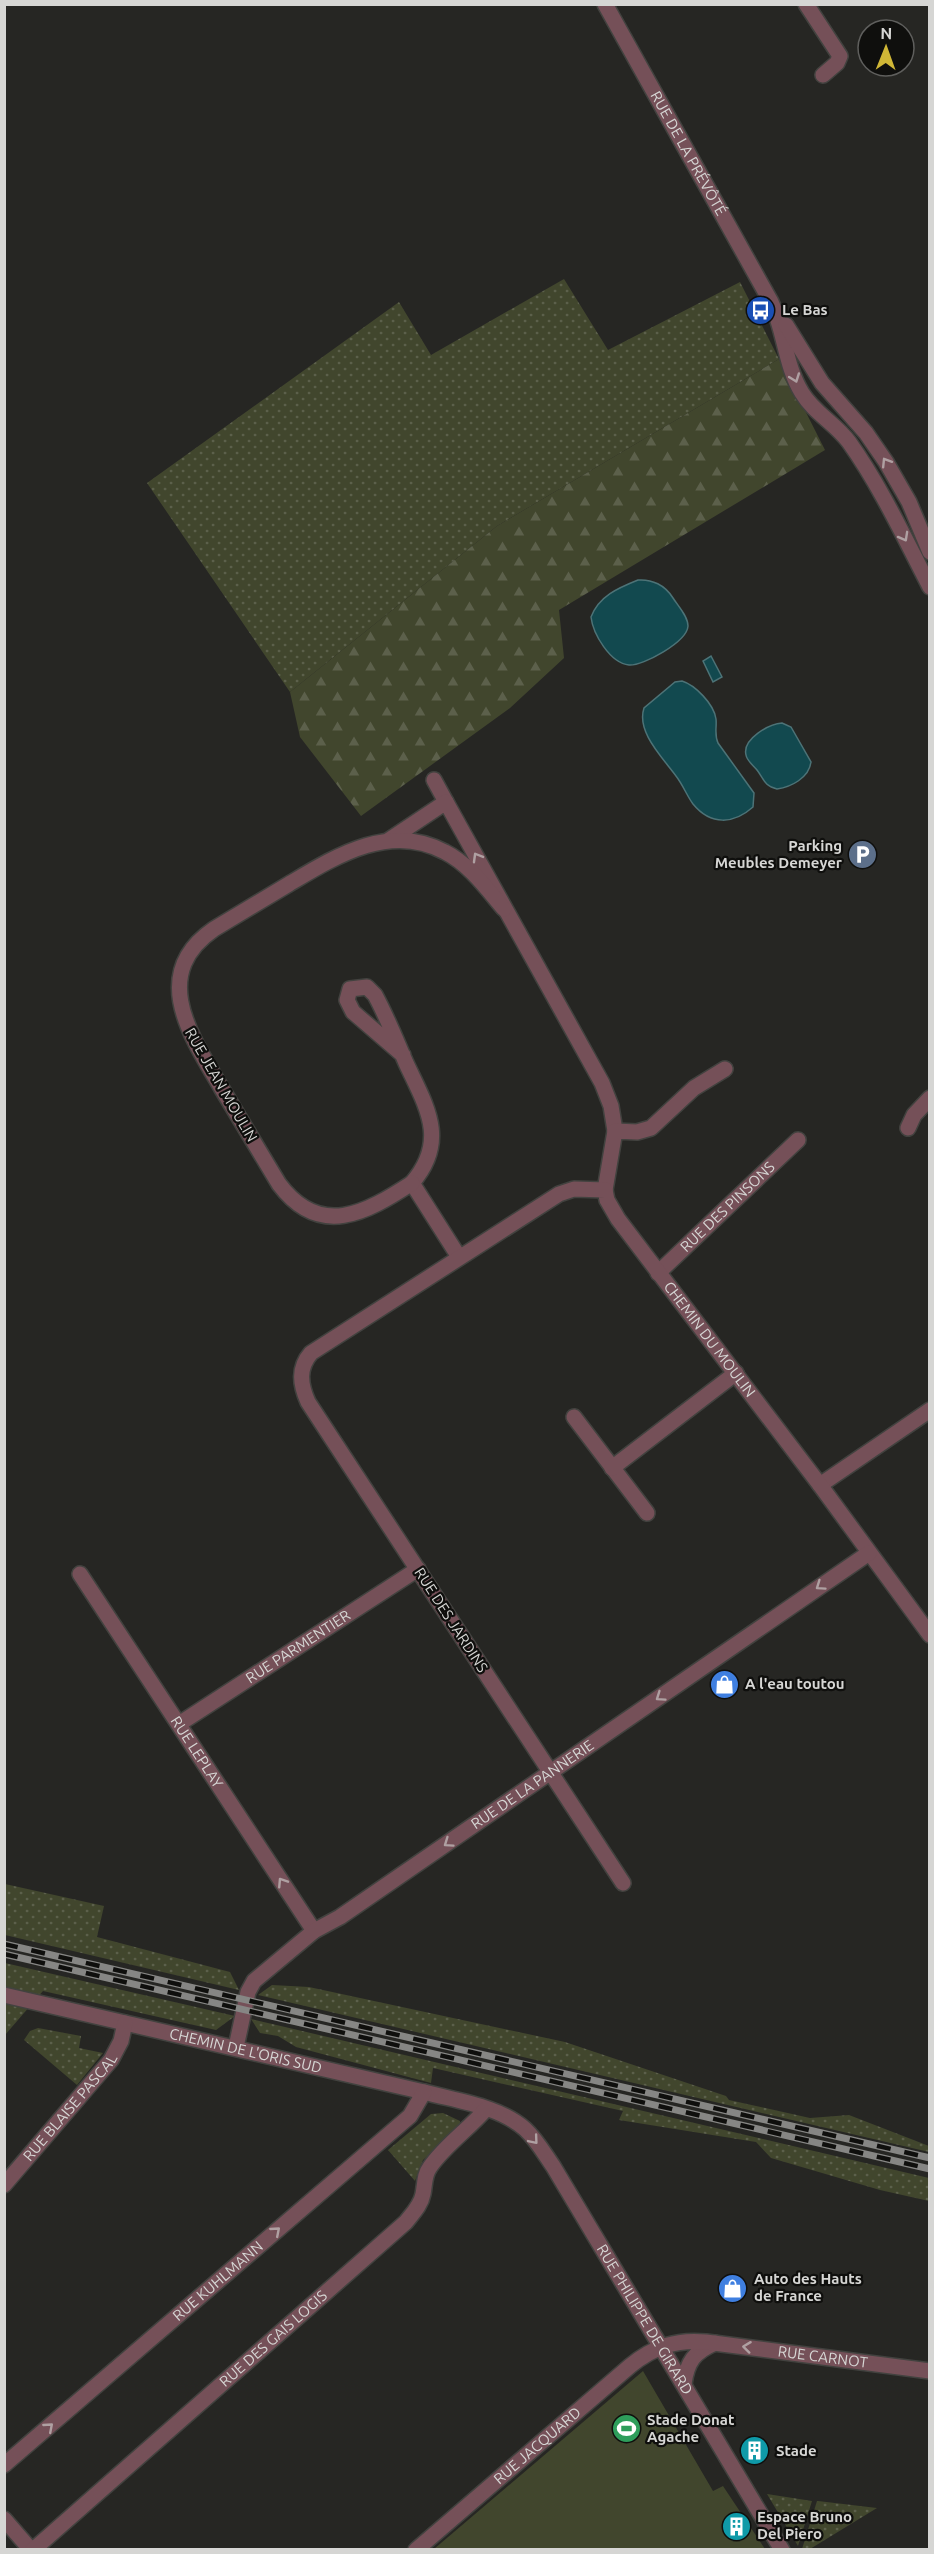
<svg xmlns="http://www.w3.org/2000/svg" width="934" height="2554" font-family="Ubuntu,sans-serif">
  <style>
    .grass { fill: url(#grass-dots) }
    .forest { fill: url(#forest-firs) }
    .pitch { fill: #41462d }
    .water { fill: #12494f; stroke: #4d7377; stroke-width: 1.5 }
    .lines { fill: none; stroke-linecap: round; stroke-linejoin: round }
    .minor-casing { stroke: #42423f; stroke-width: 18 }
    .tertiary-casing { stroke: #42423f; stroke-width: 18 }
    .minor { stroke: #755058; stroke-width: 15 }
    .tertiary { stroke: #755058; stroke-width: 15 }
    .rail-casing { stroke: #868684; stroke-width: 7 }
    .rail { stroke: #0f0f0d; stroke-width: 4.5; stroke-dasharray: 14; stroke-linecap: butt }
    .oneway { stroke: #afa0a2 }
    .labels { text-anchor: middle; stroke-width: 4.5; stroke-linejoin: round; paint-order: stroke }
    .street-label { font-size: 15px; fill: #d6d6d4; stroke: #0f0f0d }
    .poi-label { font-size: 15px; font-weight: bold; fill: #d6d6d4; stroke: #0f0f0d; text-anchor: start }
  </style>
  <defs>
    <pattern id="grass-dots" width="8" height="8" patternUnits="userSpaceOnUse" patternTransform="scale(1.5)"><rect width="8" height="8" fill="#41462d"/><path d="M2 2h.1M6 6h.1" fill="none" stroke="#5c604b" stroke-width="1.8" stroke-linecap="round"/></pattern>
    <pattern id="forest-firs" width="22" height="20" patternUnits="userSpaceOnUse" patternTransform="scale(1.5)"><rect width="22" height="20" fill="#41462d"/><path d="M5 1l3.5 6h-7zM16 11l3.5 6h-7z" fill="#5c604b"/></pattern>
  </defs>
  <rect width="100%" height="100%" fill="#262623"/>
  <path class="grass" d="M564,279L608,350L740,282L779,359L497,526L290,692L147,483L399,302L431,355Z
    M5,1884L104,1906L97,1937L230,1972L239,1990L5,1935Z
    M5,1963L235,2016L216,2030L43,1991L5,2035Z
    M272,1985L309,1987L565,2042L726,2096L729,2100L810,2118L849,2115L929,2146V2152L258,1995Z
    M251,2019L929,2178V2201L880,2190L771,2158L756,2142L619,2120L623,2111L433,2068L431,2083L296,2047L278,2036L260,2033Z
    M38,2028L81,2036L79,2048L103,2053L77,2085L24,2040L30,2031Z
    M443,2113L460,2121V2128L423,2160L415,2181L388,2150L431,2114Z
    M767,2494L812,2501L798,2546Z
    M817,2501H818L877,2508L810,2549H802Z"/>
  <path class="forest" d="M779,359L825,450L559,610L564,658L510,708L361,816L300,737L290,692L497,526Z"/>
  <path class="pitch" d="M643,2371L713,2491L723,2486L765,2549H434Z"/>
  <path class="water" d="M638,580C652,579 665,585 673,598C678,606 688,616 688,626C687,642 643,666 629,665C610,663 593,634 591,617C599,596 618,588 638,580Z
    M711,656L722,677L713,682L703,661Z
    M682,681C695,685 714,704 716,719C717,727 714,734 718,743L754,793L753,807C734,824 711,826 693,804C687,796 683,785 676,776C663,758 636,732 644,708L675,682Z
    M782,723L791,727L811,762C809,778 791,787 777,789C764,786 764,779 757,770C753,765 747,761 746,755C742,739 769,724 782,723Z"/>
  <g class="lines">
    <defs>
      <g id="minor">
        <path d="M806,4L840,56L837,63L823,75"/>
        <path d="M434,780L446,802"/>
        <path d="M389,840L446,802L602,1083L611,1106L615,1131"/>
        <path d="M403,1055L353,1012L347,1000L350,989L367,987L375,995C387,1017 396,1040 406,1063C426,1106 449,1140 412,1183L459,1257"/>
        <path d="M908,1128L914,1115L930,1098"/>
        <path d="M412,1183C366,1213 320,1239 279,1184C260,1152 241,1121 222,1089C193,1039 147,975 214,929C239,914 264,899 289,884C336,856 390,822 445,852C469,864 487,889 504,909"/>
        <path d="M605,1190L615,1131L637,1132L651,1128L694,1088L725,1069"/>
        <path id="s1" d="M658,1273L798,1140"/>
        <path d="M574,1417L647,1513"/>
        <path d="M612,1468L736,1373"/>
        <path d="M820,1485L930,1410"/>
        <path id="s2" d="M80,1574L314,1931"/>
        <path id="s3" d="M179,1724L418,1569"/>
        <path id="s4" d="M623,1883L308,1402C300,1384 298,1368 311,1353L559,1194L574,1189L605,1190L607,1200L618,1219L820,1485L930,1635"/>
        <path id="s5" d="M4,1995L424,2092C457,2101 499,2106 525,2129C536,2139 544,2153 553,2166L782,2550"/>
        <path id="s6" d="M236,2047L248,1992L254,1981L314,1931L340,1917L869,1553"/>
        <path id="s7" d="M4,2185L111,2060L121,2041L125,2023"/>
        <path d="M684,2384C687,2362 694,2352 715,2343"/>
        <path id="s8" d="M4,2465L410,2116L424,2092"/>
        <path d="M4,2519L31,2550"/>
        <path id="s9" d="M33,2550L406,2222C413,2213 421,2205 423,2194C425,2184 424,2175 430,2167C445,2145 469,2129 486,2109"/>
        <path id="s10" d="M416,2550L630,2366C653,2347 676,2339 706,2342L930,2371"/>
      </g>
      <g id="tertiary">
        <path id="s11" d="M605,4L771,302C785,331 785,366 802,393C814,413 835,423 849,442C881,487 905,539 930,587"/>
        <path d="M786,325L822,383L866,433L886,462L909,502L930,552"/>
      </g>
    </defs>
    <use href="#minor" class="minor-casing"/>
    <use href="#tertiary" class="tertiary-casing"/>
    <use href="#minor" class="minor"/>
    <use href="#tertiary" class="tertiary"/>
    <defs>
      <path id="rail" d="M4,1944L930,2158
        M4,1954L930,2169"/>
    </defs>
    <use href="#rail" class="rail-casing"/>
    <use href="#rail" class="rail"/>
  </g>
  <defs><path id="oneway-chevron" d="M-2-3.5L2.5 0L-2 3.5" fill="none" stroke-width="1.6" stroke-linecap="round" stroke-linejoin="round" transform="scale(1.5)"/></defs>
  <g class="oneway">
    <use href="#oneway-chevron" transform="translate(795 378) rotate(70)"/>
    <use href="#oneway-chevron" transform="translate(886 462) rotate(-122)"/>
    <use href="#oneway-chevron" transform="translate(904 537) rotate(61)"/>
    <use href="#oneway-chevron" transform="translate(477 857) rotate(-120)"/>
    <use href="#oneway-chevron" transform="translate(820 1586) rotate(145)"/>
    <use href="#oneway-chevron" transform="translate(660 1697) rotate(145)"/>
    <use href="#oneway-chevron" transform="translate(448 1843) rotate(145)"/>
    <use href="#oneway-chevron" transform="translate(282 1882) rotate(-123)"/>
    <use href="#oneway-chevron" transform="translate(534 2140) rotate(50)"/>
    <use href="#oneway-chevron" transform="translate(276 2231) rotate(-41)"/>
    <use href="#oneway-chevron" transform="translate(747 2347) rotate(-173)"/>
    <use href="#oneway-chevron" transform="translate(49 2427) rotate(-41)"/>
  </g>
  <defs>
    <symbol id="bus-disc" viewBox="-11 -11 22 22"><circle r="9.5" fill="#1a4fb4" stroke="#0f0f0d"/><path d="M-5-6H5V4H4V6H2V4H-2V6H-4V4H-5ZM-3.5-4V0h7V-4ZM-3.5 1.2v1.5H-2V1.2ZM2 1.2v1.5H3.5V1.2Z" fill="#fff"/></symbol>
    <symbol id="parking-disc" viewBox="-11 -11 22 22"><circle r="9.5" fill="#5c6f8a" stroke="#0f0f0d"/><path d="M-3.5-5.5H1a3.5 3.5 0 0 1 0 7H-1V5.5H-3.5ZM-1-3.4V-.6H.8a1.4 1.4 0 0 0 0-2.8Z" fill="#fff"/></symbol>
    <symbol id="shop-disc" viewBox="-11 -11 22 22"><circle r="9.5" fill="#3f7fe0" stroke="#0f0f0d"/><path d="M-5-2.5h2.3a2.7 3.5 0 0 1 5.4 0H5L5.5 6h-11ZM-1.5-2.5h3a1.5 2.3 0 0 0-3 0Z" fill="#fff"/></symbol>
    <symbol id="stadium-disc" viewBox="-11 -11 22 22"><circle r="9.5" fill="#2e9e5b" stroke="#0f0f0d"/><path d="M0-5a6.5 5 0 1 0 0 10a6.5 5 0 1 0 0-10ZM-3.5-1.8h7v3.6h-7Z" fill="#fff"/></symbol>
    <symbol id="building-disc" viewBox="-11 -11 22 22"><circle r="9.5" fill="#0f9aa8" stroke="#0f0f0d"/><path d="M-4-6H4V6H1V3H-1V6H-4ZM-2.5-4.3h1.7v1.8h-1.7ZM.8-4.3h1.7v1.8H.8ZM-2.5-1h1.7V.8h-1.7ZM.8-1h1.7V.8H.8Z" fill="#fff"/></symbol>
  </defs>
  <g fill-rule="evenodd">
    <use href="#bus-disc" x="744" y="294" width="33" height="33"/>
    <use href="#parking-disc" x="846" y="838" width="33" height="33"/>
    <use href="#shop-disc" x="708" y="1668" width="33" height="33"/>
    <use href="#shop-disc" x="716" y="2272" width="33" height="33"/>
    <use href="#stadium-disc" x="610" y="2412" width="33" height="33"/>
    <use href="#building-disc" x="738" y="2434" width="33" height="33"/>
    <use href="#building-disc" x="720" y="2510" width="33" height="33"/>
  </g>
  <g class="labels">
    <g class="street-label">
      <text dy="5" stroke="none"><textPath href="#s11" startOffset="171">RUE DE LA PRÉVÔTÉ</textPath></text>
      <text transform="translate(221 1085) rotate(60)" y="5">RUE JEAN MOULIN</text>
      <text dy="5" stroke="none"><textPath href="#s1" startOffset="96">RUE DES PINSONS</textPath></text>
      <text dy="5" stroke="none"><textPath href="#s4" startOffset="1152">CHEMIN DU MOULIN</textPath></text>
      <text transform="translate(451 1620) rotate(57)" y="5">RUE DES JARDINS</text>
      <text dy="5" stroke="none"><textPath href="#s3" startOffset="142">RUE PARMENTIER</textPath></text>
      <text dy="5" stroke="none"><textPath href="#s2" startOffset="213">RUE LEPLAY</textPath></text>
      <text dy="5" stroke="none"><textPath href="#s6" startOffset="410">RUE DE LA PANNERIE</textPath></text>
      <text dy="5" stroke="none"><textPath href="#s5" startOffset="248">CHEMIN DE L'ORIS SUD</textPath></text>
      <text dy="5" stroke="none"><textPath href="#s7" startOffset="102">RUE BLAISE PASCAL</textPath></text>
      <text dy="5" stroke="none"><textPath href="#s8" startOffset="282">RUE KUHLMANN</textPath></text>
      <text dy="5" stroke="none"><textPath href="#s5" startOffset="765">RUE PHILIPPE DE GIRARD</textPath></text>
      <text dy="5" stroke="none"><textPath href="#s9" startOffset="320">RUE DES GAIS LOGIS</textPath></text>
      <text dy="5" stroke="none"><textPath href="#s10" startOffset="482">RUE CARNOT</textPath></text>
      <text dy="5" stroke="none"><textPath href="#s10" startOffset="160">RUE JACQUARD</textPath></text>
    </g>
    <g class="poi-label">
      <text x="782" y="315">Le Bas</text>
      <text x="842" y="851" text-anchor="end">Parking<tspan x="842" dy="17">Meubles Demeyer</tspan></text>
      <text x="745" y="1689">A l'eau toutou</text>
      <text x="754" y="2284">Auto des Hauts<tspan x="754" dy="17">de France</tspan></text>
      <text x="647" y="2425">Stade Donat<tspan x="647" dy="17">Agache</tspan></text>
      <text x="776" y="2456">Stade</text>
      <text x="757" y="2522">Espace Bruno<tspan x="757" dy="17">Del Piero</tspan></text>
    </g>
  </g>
  <rect width="934" height="2554" fill="none" stroke="#d6d6d4" stroke-width="12"/>
  <g transform="translate(886 48) rotate(1)"><circle r="28" fill="#0f0f0d" stroke="#5f5f5d" stroke-width="1.5"/>
  <path d="M0-4.5L10 22L0 15L-10 22Z" fill="#d0b736"/>
  <text y="-9" font-size="16" font-weight="bold" text-anchor="middle" fill="#d6d6d4">N</text>
  </g>
</svg>
